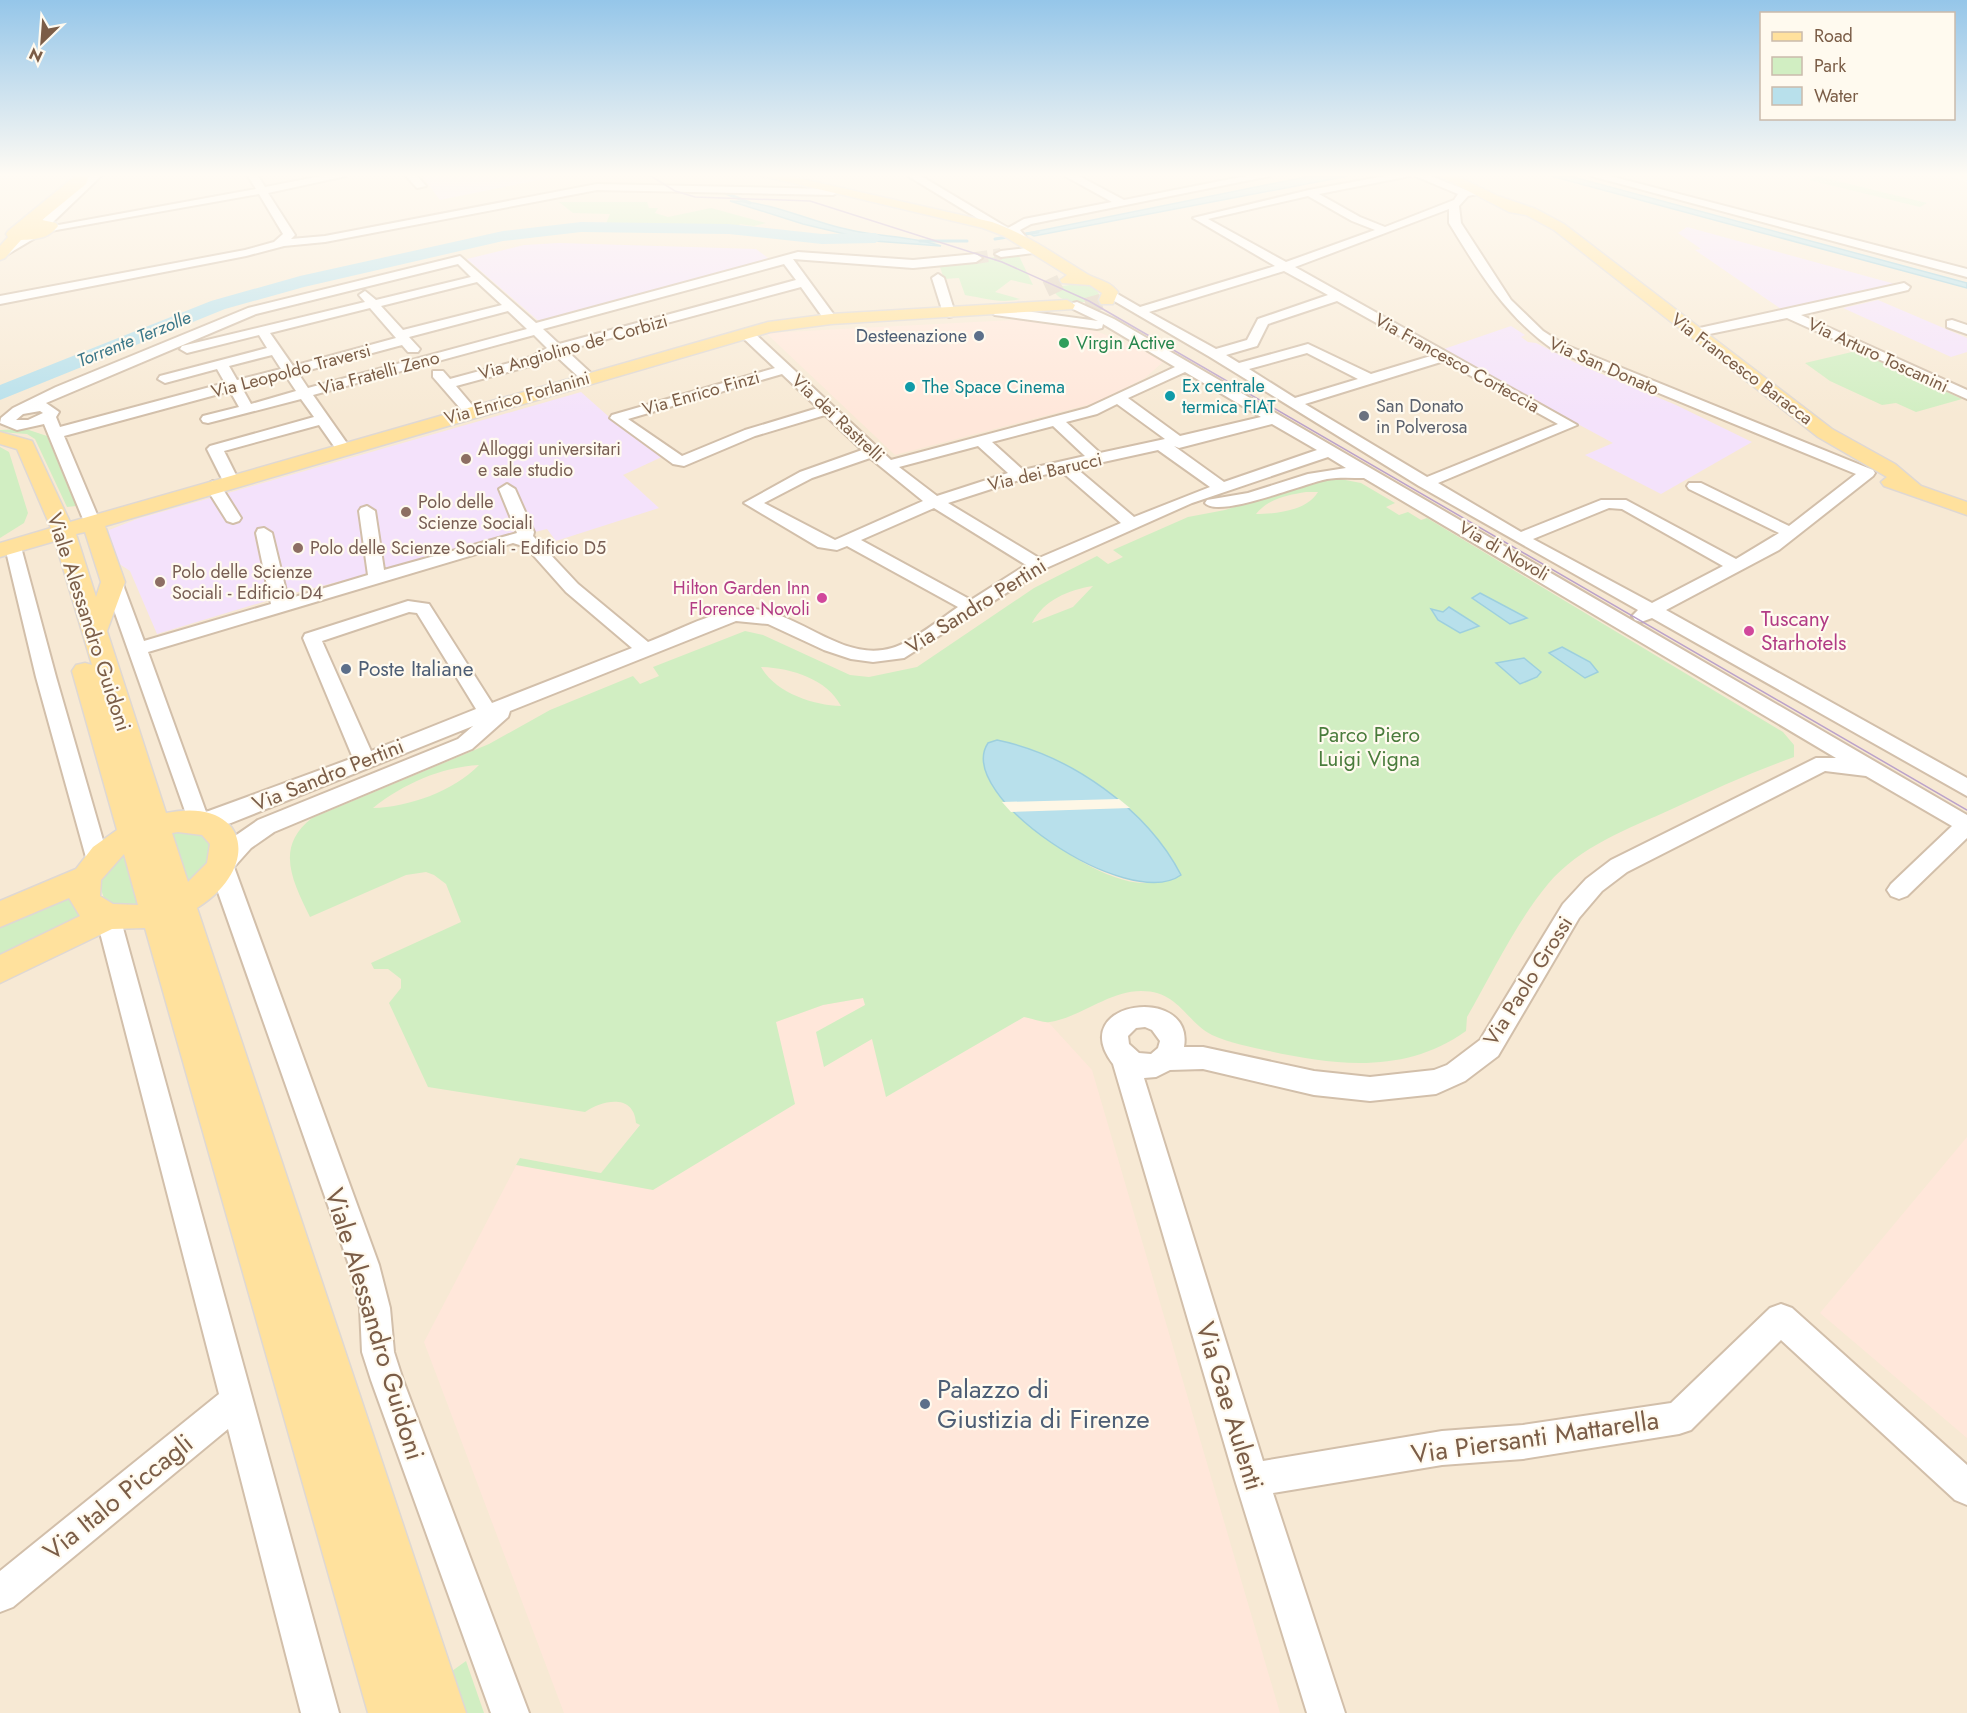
<svg xmlns="http://www.w3.org/2000/svg" width="1967" height="1713" font-family="Jost,sans-serif">
  <style>
    .residential { fill: #f7e9d4 }
    .commercial { fill: #ffe7da }
    .education { fill: #f4e2fb }
    .green { fill: #d1eec2; fill-rule: evenodd }
    .water { fill: #b8e0eb; stroke: #9dcfde; stroke-width: 1.5 }
    .pier { fill: #fef7e6 }
    .lines { fill: none; stroke-linecap: round; stroke-linejoin: round }
    .stream { stroke: #9dcfde; stroke-width: 3 }
    .river { fill: #b8e0eb; fill-rule: evenodd }
    .minor-tunnel { stroke: #ddd0be; stroke-width: 12; stroke-dasharray: 12 6; stroke-linecap: butt }
    .major-tunnel { stroke: #ddd0be; stroke-width: 16; stroke-dasharray: 16 8; stroke-linecap: butt }
    .minor-casing { stroke: #d2bfaa; stroke-width: 4 }
    .major-casing { stroke: #dfd8d3; stroke-width: 3 }
    .minor { fill: #fff; fill-rule: evenodd }
    .major { fill: #ffe19d; fill-rule: evenodd }
    .tram { stroke: #bba2ca; stroke-width: 1.5 }
    .service-dot { fill: #5c6f8a; stroke: #fffaef; stroke-width: 2 }
    .leisure-dot { fill: #2e9e5b; stroke: #fffaef; stroke-width: 2 }
    .culture-dot { fill: #0f9aa8; stroke: #fffaef; stroke-width: 2 }
    .worship-dot { fill: #6b7280; stroke: #fffaef; stroke-width: 2 }
    .education-dot { fill: #8d6e63; stroke: #fffaef; stroke-width: 2 }
    .hotel-dot { fill: #d1479c; stroke: #fffaef; stroke-width: 2 }
    .labels { text-anchor: middle; stroke-width: 4.5; stroke-linejoin: round; paint-order: stroke }
    .far-service-label { font-size: 18px; fill: #4e5e75; stroke: #fffaef; text-anchor: end }
    .far-water-label { font-size: 18px; font-style: italic; fill: #3b7789; stroke: #fffaef }
    .far-leisure-label { font-size: 18px; fill: #27864d; stroke: #fffaef; text-anchor: start }
    .far-street-label { font-size: 18px; fill: #7b5d47; stroke: #fffaef }
    .far-culture-label { font-size: 18px; fill: #0d838f; stroke: #fffaef; text-anchor: start }
    .far-worship-label { font-size: 18px; fill: #5b616d; stroke: #fffaef; text-anchor: start }
    .far-education-label { font-size: 18px; fill: #785e54; stroke: #fffaef; text-anchor: start }
    .far-hotel-label { font-size: 18px; fill: #b23c85; stroke: #fffaef; text-anchor: end }
    .street-label { font-size: 21px; fill: #7b5d47; stroke: #fffaef }
    .hotel-label { font-size: 21px; fill: #b23c85; stroke: #fffaef; text-anchor: start }
    .service-label { font-size: 21px; fill: #4e5e75; stroke: #fffaef; text-anchor: start }
    .park-label { font-size: 21px; fill: #4a7c3c; stroke: #fffaef }
    .near-street-label { font-size: 26px; fill: #7b5d47; stroke: #fffaef }
    .near-service-label { font-size: 26px; fill: #4e5e75; stroke: #fffaef; text-anchor: start }
  </style>
  <rect width="100%" height="100%" fill="#fef7e6"/>
  <path class="residential" d="M0,176H1949L1967,182V1713H0Z"/>
  <path class="commercial" d="M1031,319L1088,328L1137,347L1163,362L1145,378L1095,403L895,455L766,333Z
    M863,998L974,1005L1049,1023L1092,1070L1280,1713H564L424,1342L520,1158L601,1173L669,1088L776,1022L823,1005Z
    M1967,1137V1438L1820,1313Z"/>
  <path class="education" d="M422,176H558L440,200Z
    M1687,227L1895,284L1781,309L1695,250L1701,249L1678,233Z
    M559,243L756,249L772,261L541,323L467,259L524,245Z
    M1878,300L1967,338V352L1951,357L1843,308Z
    M1511,326L1525,335L1521,337L1528,342L1536,343L1578,364L1676,405L1752,442L1661,494L1585,455L1613,443L1441,350Z
    M581,392L626,432L664,456L623,475L659,508L556,541L547,529L286,595L157,634L130,571L118,563L107,537L109,530L137,519Z"/>
  <path class="green" d="M1817,176L1927,203L1920,207L1809,180Z
    M559,202H647L649,208H658L655,213L668,217L711,208L766,223L754,226L740,224L737,228L605,226L610,214L573,213Z
    M1018,254L1033,285L1011,280L995,292L1020,299C1000,304 984,298 965,295L959,278L944,279L939,264Z
    M1078,284L1095,287L1100,296C1087,305 1065,305 1055,293L1062,286Z
    M1856,351L1962,399L1916,412L1896,403L1882,405L1830,381L1805,363Z
    M26,429L47,436L76,506L67,507L35,439L27,434L0,432V430Z
    M0,447L9,452L28,513L24,523L0,538Z
    M1335,478L1361,483L1395,503L1386,507L1399,515L1408,512L1421,520L1427,518L1783,732L1794,745V757C1752,772 1712,790 1672,809C1628,829 1580,846 1548,884C1517,921 1491,975 1467,1017L1466,1031C1406,1074 1337,1066 1269,1051C1251,1047 1229,1043 1212,1035C1185,1021 1179,991 1141,991C1109,991 1081,1017 1050,1022C1043,1023 1031,1018 1024,1017L886,1097L872,1039L824,1067L816,1032L865,1005L863,998L823,1005L776,1022L795,1104L653,1190L516,1165L520,1158L601,1173L640,1125L636,1123C634,1093 602,1100 585,1112L428,1087L389,1003L401,988V979L388,969H374L371,963L461,922L446,884L434,875L426,872L406,875L310,917C293,882 274,847 312,818L489,744L550,710L633,676L640,684L659,676L653,667L745,631L763,635L850,675L869,677L917,667L1034,588L1097,556L1108,564L1123,557L1113,550L1188,517L1225,510L1316,480ZM1306,492H1318C1307,511 1275,514 1256,514C1268,499 1287,495 1306,492ZM1093,586L1073,607L1032,623C1044,600 1068,590 1093,586ZM761,667C791,668 827,679 841,706C813,705 776,693 761,667ZM1023,747L1068,767L1092,782L1173,860L1181,875C1169,878 1156,883 1145,883C1096,885 985,805 983,754ZM479,765C454,791 409,807 373,808C403,784 441,767 479,765Z
    M170,830L198,833L210,844L208,866L188,886Z
    M124,850L139,906C111,905 99,907 101,874Z
    M66,891L84,925L0,963V921Z
    M466,1661L484,1713H457L445,1676Z"/>
  <path class="water" d="M1311,176H1348L1034,236L1028,233Z
    M1551,176L1573,177L1967,283V288Z
    M730,201C771,201 810,222 850,230C880,237 912,236 941,246L874,241L803,224Z
    M1480,593L1527,618L1510,624L1472,598Z
    M1449,607L1479,626L1460,633L1438,620L1431,609L1443,612Z
    M1562,647L1590,662L1598,672L1585,678L1549,653Z
    M1524,658L1541,672L1537,677L1520,684L1496,663Z
    M997,740C1070,755 1147,809 1181,875C1128,913 953,795 988,743Z"/>
  <path class="pier" d="M1119,799L1130,808L1011,812L1002,802Z"/>
  <g class="lines">
    <path class="stream" d="M718,190L750,203
      M995,239L1038,232
      M920,241H967"/>
    <path class="river" d="M581,222L729,224L822,234L875,233L884,238L875,243L822,244L729,234L581,232L503,241L304,287L225,309L0,400V385L211,301L300,276L503,231Z"/>
    <path class="minor-tunnel" d="M976,258L1001,254"/>
    <path class="major-tunnel" d="M1046,289L1065,280
      M1086,306L1107,300"/>
    <defs>
      <path id="minor" d="M90,176H101L53,222V226L256,189L248,176H258L265,187L322,176H346L268,193L295,235L291,239L325,236L597,184L833,189L838,192L833,195L597,190L325,242L284,246L246,256L0,304V296L245,250L274,242L283,234L259,194L45,232L43,219Z
        M406,176H417L426,186L417,188Z
        M908,176H921L1008,228L1024,219L1112,202L1065,176H1079L1124,200L1246,176H1270L1031,224L1020,230L1029,241L1023,244L1012,236L1005,235Z
        M1385,176H1410L1319,194L1360,217L1385,227L1454,200L1458,194L1415,176H1431L1466,190L1482,189V193L1468,196L1459,206L1461,223L1511,300L1543,331L1563,344L1873,470L1875,473L1873,476L1779,550L1666,610L1967,778V796L1652,618L1641,622L1635,620L1632,616L1638,610L1419,486L1210,357L1104,295L1110,291L1114,292L1140,307L1275,266L1193,218L1309,190ZM1308,196L1352,221L1375,230L1286,262L1208,219ZM1449,209V223C1479,272 1506,317 1554,350L1856,474L1789,526L1701,483H1689L1687,486L1689,489L1779,533L1736,559L1626,500H1601L1521,532L1438,483L1577,425L1295,267ZM1284,271L1328,295L1258,319L1247,340L1216,349L1149,312ZM1337,301L1434,355L1371,374L1308,344L1239,363L1226,355L1257,346L1268,324ZM1307,353L1358,379L1295,398L1249,369ZM1444,361L1558,424L1427,477L1305,404ZM1609,508L1622,509L1723,566L1652,603L1533,539Z
        M1591,176H1610L1967,269V277Z
        M30,233L40,235L8,254H0V249Z
        M1037,247L1043,250L1041,252L1001,257L995,254L1001,251Z
        M798,252L913,260L976,254L982,258L976,262L913,268L793,259L837,319L836,322H826L801,287L566,350L593,375V381H583L555,355L541,363L456,386L478,412L471,416L466,415L433,377V371H443L450,379L531,357L547,348L534,335L313,395L351,449L348,452H338L319,425L224,451L239,481L231,486L223,481L207,449L210,446L314,417L301,399L208,423L203,422L201,419L203,416L239,407L230,391L64,436L101,524L93,529L85,524L44,424L17,430L0,423L1,418L13,408L56,387L248,308L460,256L536,323ZM458,264L471,277L376,300L365,291L359,295L365,302L182,346L180,349L187,353L259,335L267,348L160,376L158,379L165,383L217,369L225,383L60,427L56,417L59,412L46,403L256,314ZM784,264L796,280L559,344L543,329ZM477,282L502,305L403,330L381,306ZM370,308L396,338L293,366L270,333ZM508,311L527,329L308,388L298,373L402,345L408,352H418L420,349L409,337ZM272,355L281,369L237,380L229,366ZM286,376L296,391L251,404L242,388ZM40,411L43,413L28,420H16L23,414Z
        M938,274L944,278L955,313L953,316L949,317L943,313L932,278Z
        M1904,283L1910,287L1908,290L1801,315L1967,390V399L1787,318L1695,337L1688,333L1695,329Z
        M1077,302L1114,319L1967,815V838L1907,896L1899,899L1891,896L1887,890L1891,884L1952,826L1866,776L1825,771L1627,872L1602,891L1579,918L1498,1056L1465,1081L1445,1090L1436,1094L1370,1101L1314,1095L1203,1069L1170,1070L1156,1077L1144,1078L1263,1461L1442,1431L1523,1425L1671,1403L1770,1308L1781,1304L1792,1308L1967,1465V1505L1955,1500L1781,1340L1691,1430L1679,1434L1523,1459L1442,1465L1273,1493L1345,1713H1307L1235,1480L1113,1064C1064,1000 1195,984 1184,1047H1203L1314,1071L1370,1077L1434,1070L1447,1065L1480,1040L1563,904L1586,879L1611,860L1816,758H1836L1364,478C1352,478 1339,477 1327,479C1305,483 1218,519 1205,503L1207,500L1248,493L1308,474L1346,468L1328,457L1192,503L1044,569L904,658L873,662L851,659L824,650L768,624L736,621L510,711L508,717L472,749L274,832L251,848L234,867L379,1265L390,1308L394,1352L403,1380L529,1713H491L371,1380L362,1352L360,1308L349,1265L213,878L211,865L235,836L258,820L458,739L473,726L231,823L199,830L191,828L104,582L113,577L122,582L144,641L271,604L256,533L258,529L264,528L272,533L288,599L368,575L359,511L361,508L367,506L375,511L384,570L517,533L499,489L507,484L515,489L534,532L533,536L578,584L648,642C680,630 717,608 752,609C800,612 843,663 892,648C909,644 942,618 958,607L847,546L837,550L818,547L744,503L800,472L862,450L825,415L755,436L684,466L673,464L610,418L612,415L775,368L741,336L739,333L746,329L751,330L891,460L1087,408L1175,367L1103,324L1102,328L1097,329L995,315L989,311L995,307L1098,321L1073,309V303ZM1185,372L1261,417L1180,436L1128,398ZM782,374L818,408L745,430L682,456L628,419ZM1117,404L1165,439L1100,453L1066,422L1097,414ZM1272,424L1317,450L1224,482L1174,446L1179,448ZM1053,426L1085,456L1023,470L992,442ZM978,446L1008,473L937,496L899,467ZM1158,450L1210,487L1134,517L1076,468ZM870,458L923,501L835,540L764,503L812,478ZM1061,471L1121,523L1039,558L948,503L1016,481ZM934,508L1026,565L971,600L861,540ZM513,543L526,547L566,592L632,648L492,703L429,604L408,601L305,634L303,638L353,758L206,812L148,652ZM409,612L417,613L476,709L371,751L322,641ZM1145,1027L1152,1030L1160,1041L1158,1048L1151,1054L1139,1053L1129,1044L1128,1036L1136,1028Z
        M1952,320L1967,325V334L1947,327V321Z
        M213,481L219,483L241,518L239,521L233,523L227,521L205,486Z
        M13,542L21,547L56,677L109,861L106,867L98,870L90,867L87,861L36,677L5,547Z
        M108,908L116,910L120,917L339,1713H301L228,1429L13,1607L0,1612V1571L219,1394L96,917L100,910Z"/>
      <path id="major" d="M75,176H89L86,184L42,220L56,223L58,226C48,239 37,239 21,240L5,258L0,260V246L8,237L6,234L8,231Z
        M763,176H789L992,222C1026,234 1056,255 1087,274C1099,281 1109,280 1118,292L1113,304H1101L1099,300L1102,293L1090,285L1062,283L1060,280L1067,275L1004,236L983,228Z
        M1439,176H1457L1498,196L1536,209L1564,224L1832,429L1895,464L1921,486L1967,502V515L1884,486L1881,482L1887,477L1818,437L1554,230L1526,215L1509,212Z
        M1067,300L1075,305L1073,309L831,324L770,332L105,526L125,582L107,631L166,813C247,796 264,866 197,908L466,1713H368L145,928L112,929L0,983V955L80,916L69,898L0,927V901L76,869L93,847L117,830L72,671L76,665L85,663L92,665L55,541L0,557V543L51,528L17,449L0,444V432L32,441L70,522L768,322L831,314ZM85,532L101,582L96,597L76,534ZM178,832L202,835L210,844L207,863L188,882L172,833ZM124,854L138,905L113,904L100,896L101,880Z"/>
    </defs>
    <use href="#minor" class="minor-casing"/>
    <use href="#major" class="major-casing"/>
    <use href="#minor" class="minor"/>
    <use href="#major" class="major"/>
    <path class="tram" d="M651,176L675,191L695,197L810,201L1002,262L1089,301L1967,810"/>
  </g>
  <linearGradient id="sky" x2="0" y2="1"><stop stop-color="#95c6e9"/><stop offset="0.42" stop-color="#fffbf4"/><stop offset="1" stop-color="#fffbf4" stop-opacity="0"/></linearGradient>
  <rect width="1967" height="416" fill="url(#sky)"/>
  <g class="service-dot">
    <circle cx="979" cy="336" r="6"/>
    <circle cx="346" cy="669" r="6"/>
    <circle cx="925" cy="1404" r="6"/>
  </g>
  <circle class="leisure-dot" cx="1064" cy="343" r="6"/>
  <g class="culture-dot">
    <circle cx="910" cy="387" r="6"/>
    <circle cx="1170" cy="396" r="6"/>
  </g>
  <circle class="worship-dot" cx="1364" cy="416" r="6"/>
  <g class="education-dot">
    <circle cx="466" cy="459" r="6"/>
    <circle cx="406" cy="512" r="6"/>
    <circle cx="298" cy="548" r="6"/>
    <circle cx="160" cy="582" r="6"/>
  </g>
  <g class="hotel-dot">
    <circle cx="822" cy="598" r="6"/>
    <circle cx="1749" cy="631" r="6"/>
  </g>
  <g class="labels">
    <g class="far-service-label">
      <text x="967" y="342">Desteenazione</text>
    </g>
    <g class="far-water-label">
      <text transform="translate(134 339) rotate(-22)" y="6">Torrente Terzolle</text>
    </g>
    <g class="far-leisure-label">
      <text x="1076" y="349">Virgin Active</text>
    </g>
    <g class="far-street-label">
      <text transform="translate(573 347) rotate(-16)" y="6">Via Angiolino de' Corbizi</text>
      <text transform="translate(1878 355) rotate(25)" y="6">Via Arturo Toscanini</text>
      <text transform="translate(1457 363) rotate(29)" y="6">Via Francesco Corteccia</text>
      <text transform="translate(1604 366) rotate(24)" y="6">Via San Donato</text>
      <text transform="translate(1742 369) rotate(37)" y="6">Via Francesco Baracca</text>
      <text transform="translate(291 371) rotate(-15)" y="6">Via Leopoldo Traversi</text>
      <text transform="translate(379 373) rotate(-15)" y="6">Via Fratelli Zeno</text>
      <text transform="translate(701 393) rotate(-16)" y="6">Via Enrico Finzi</text>
      <text transform="translate(517 398) rotate(-16)" y="6">Via Enrico Forlanini</text>
      <text transform="translate(838 418) rotate(43)" y="6">Via dei Rastrelli</text>
      <text transform="translate(1045 472) rotate(-13)" y="6">Via dei Barucci</text>
      <text transform="translate(1504 551) rotate(30)" y="6">Via di Novoli</text>
    </g>
    <g class="far-culture-label">
      <text x="1182" y="392">Ex centrale<tspan x="1182" dy="21">termica FIAT</tspan></text>
      <text x="922" y="393">The Space Cinema</text>
    </g>
    <g class="far-worship-label">
      <text x="1376" y="412">San Donato<tspan x="1376" dy="21">in Polverosa</tspan></text>
    </g>
    <g class="far-education-label">
      <text x="478" y="455">Alloggi universitari<tspan x="478" dy="21">e sale studio</tspan></text>
      <text x="418" y="508">Polo delle<tspan x="418" dy="21">Scienze Sociali</tspan></text>
      <text x="310" y="554">Polo delle Scienze Sociali - Edificio D5</text>
      <text x="172" y="578">Polo delle Scienze<tspan x="172" dy="21">Sociali - Edificio D4</tspan></text>
    </g>
    <g class="far-hotel-label">
      <text x="810" y="594">Hilton Garden Inn<tspan x="810" dy="21">Florence Novoli</tspan></text>
    </g>
    <g class="street-label">
      <text transform="translate(976 606) rotate(-32)" y="7">Via Sandro Pertini</text>
      <text transform="translate(89 622) rotate(72)" y="7">Viale Alessandro Guidoni</text>
      <text transform="translate(328 775) rotate(-22)" y="7">Via Sandro Pertini</text>
      <text transform="translate(1528 981) rotate(-58)" y="7">Via Paolo Grossi</text>
    </g>
    <g class="hotel-label">
      <text x="1761" y="626">Tuscany<tspan x="1761" dy="24">Starhotels</tspan></text>
    </g>
    <g class="service-label">
      <text x="358" y="676">Poste Italiane</text>
    </g>
    <g class="park-label">
      <text x="1369" y="742">Parco Piero<tspan x="1369" dy="24">Luigi Vigna</tspan></text>
    </g>
    <g class="near-street-label">
      <text transform="translate(375 1324) rotate(73)" y="9">Viale Alessandro Guidoni</text>
      <text transform="translate(1230 1406) rotate(73)" y="9">Via Gae Aulenti</text>
      <text transform="translate(1535 1437) rotate(-8)" y="9">Via Piersanti Mattarella</text>
      <text transform="translate(118 1497) rotate(-39)" y="9">Via Italo Piccagli</text>
    </g>
    <g class="near-service-label">
      <text x="937" y="1398">Palazzo di<tspan x="937" dy="30">Giustizia di Firenze</tspan></text>
    </g>
  </g>
  <rect x="1760" y="12" width="195" height="108" fill="#fffaef" stroke="#cabbac" stroke-width="1.5"/>
  <rect x="1772" y="32" width="30" height="9" fill="#ffe19d" stroke="#cabbac" stroke-width="1.5"/>
  <text x="1814" y="42" font-size="18" fill="#7b5d47">Road</text>
  <rect x="1772" y="57" width="30" height="18" fill="#d1eec2" stroke="#cabbac" stroke-width="1.5"/>
  <text x="1814" y="72" font-size="18" fill="#7b5d47">Park</text>
  <rect x="1772" y="87" width="30" height="18" fill="#b8e0eb" stroke="#cabbac" stroke-width="1.5"/>
  <text x="1814" y="102" font-size="18" fill="#7b5d47">Water</text>
  <g transform="translate(42 42) rotate(205)" stroke="#fffaef" stroke-width="4.5" paint-order="stroke">
  <path d="M0-4.5L10 22L0 15L-10 22Z" fill="#7b5d47"/>
  <text y="-9" font-size="16" font-weight="bold" text-anchor="middle" fill="#7b5d47">N</text>
  </g>
</svg>
